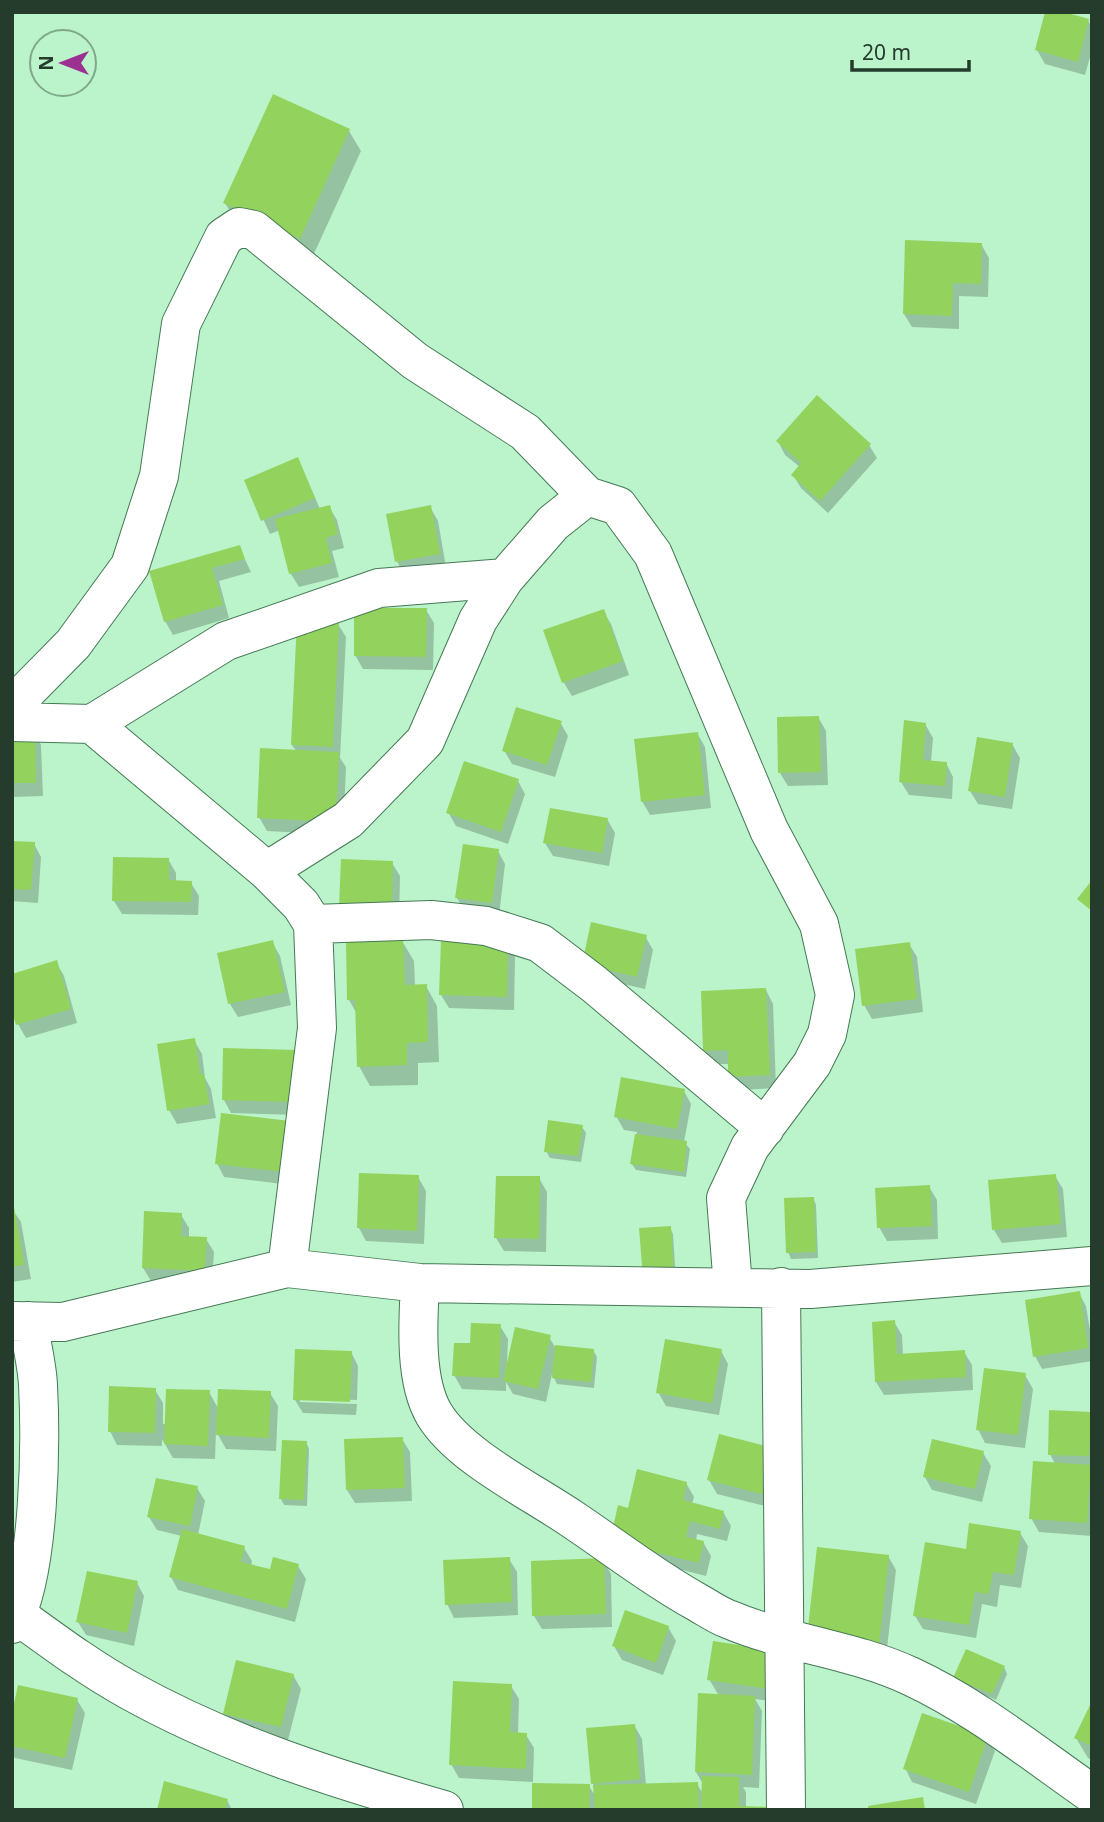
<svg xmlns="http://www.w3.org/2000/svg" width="1104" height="1822" font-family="'Noto Sans',sans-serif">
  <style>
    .shadow { fill: #0003 }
    .building { fill: #93d35d }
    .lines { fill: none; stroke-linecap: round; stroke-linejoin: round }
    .street-casing { stroke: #457955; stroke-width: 40 }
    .street { stroke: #fff; stroke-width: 38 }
  </style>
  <rect width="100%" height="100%" fill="#bbf3ca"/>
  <path class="shadow" d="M1088,21L1092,27V50L1085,75L1045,64L1037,50Z
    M349,131L361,151L312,258L237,223L225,203Z
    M981,244L989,258L988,297L959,296V329L912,327L904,314Z
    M778,441L869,445L877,458L828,513L801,488L793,475L800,467L785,455Z
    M298,459L320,509L329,507L337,520L344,548L332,551L339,577L299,587L291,574L280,530L270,534L246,481Z
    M430,507L438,521L446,567L404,575L397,561Z
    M239,547L251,572L219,581L229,618L173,635L165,621L151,572Z
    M426,610L434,623L433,670L363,669L355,655Z
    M603,611L611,624L629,675L572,696L564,683L546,631Z
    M338,624L346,637L340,758L346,767L343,835L267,831L259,817L297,752L292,745Z
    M818,717L826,731L828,785L788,786L780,773Z
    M560,722L568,736L555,777L512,764L504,750Z
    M925,724L933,738L931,762L946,763L953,777L952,799L909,795L901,782Z
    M34,731L41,745L43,796L12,797V732Z
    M697,733L705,747L711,808L650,815L642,801Z
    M1012,744L1020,758L1012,809L978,804L970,791Z
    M518,781L525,794L508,844L456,826L448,812Z
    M607,819L615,833L609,866L553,856L545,843Z
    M12,842L34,844L41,857L38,903L12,901Z
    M498,851L505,864L499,916L465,911L457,898Z
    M168,859L176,873V882L191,883L199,896L198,915L122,914L114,901Z
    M392,863L400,876L399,922L348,920Z
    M645,936L653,950L645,989L592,977Z
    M402,941L414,961L415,986H426L437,1006L439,1062L418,1063V1085L370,1086L359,1066L357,1014L349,1000Z
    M272,942L280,956L291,1005L238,1017L230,1004L219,954Z
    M507,943L515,956L514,1010L449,1008L441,995Z
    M909,944L917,957L923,1012L872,1019L864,1005Z
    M56,962L64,976L77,1023L26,1038L18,1024Z
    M766,990L773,1004L776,1088L738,1090L730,1064H712L705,1051L703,993Z
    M194,1040L202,1054L205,1078L211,1089L216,1118L177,1124L169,1110Z
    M303,1065L301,1115L231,1113L224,1100Z
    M684,1091L691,1104L684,1142L690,1149L686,1177L636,1170L632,1164L637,1132L624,1130L616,1116Z
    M582,1127L586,1133L581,1162L550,1158L546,1151Z
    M297,1136L291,1185L224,1177L217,1163Z
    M1055,1176L1063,1189L1067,1237L1002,1243L994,1230L989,1181Z
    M418,1177L426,1191L424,1244L366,1241L359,1228Z
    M539,1178L547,1192L546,1252L504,1251L496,1238Z
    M929,1187L937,1200L938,1239L887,1241L879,1227Z
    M813,1198L816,1205L818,1258L791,1259L788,1252Z
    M12,1209L21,1222L31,1279L12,1282Z
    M181,1215L189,1228V1238L206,1239L214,1252L212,1284L151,1281L143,1268Z
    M670,1228L673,1234L676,1281L649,1283Z
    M1079,1293L1086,1306L1092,1342V1361L1042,1369L1035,1356Z
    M894,1322L902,1335L903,1356L964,1352L972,1365L973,1390L884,1395L876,1382L873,1323Z
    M500,1326L508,1339L507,1363L549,1337L555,1347L593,1350L597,1357L594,1388L557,1384L552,1374L546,1402L513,1394L506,1382V1391L462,1389L454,1375L472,1345Z
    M721,1351L728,1364L719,1415L666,1406L658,1392Z
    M351,1352L358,1366L357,1400L300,1398V1402L357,1404L356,1415L303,1413L295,1400Z
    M1025,1375L1033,1389L1025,1448L985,1443L978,1429Z
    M155,1390L163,1403V1424H166L209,1392L219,1410L270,1393L278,1406L276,1451L226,1449L216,1431L215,1459L173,1458L162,1439V1446L117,1445L110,1431Z
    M1090,1414L1092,1418V1536L1039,1532L1031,1518L1055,1464L1050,1454Z
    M402,1439L410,1452L412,1501L355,1503L347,1490Z
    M306,1442L309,1449L307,1506L284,1505L281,1499Z
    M772,1450L769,1507L717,1494L709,1480Z
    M983,1453L991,1466L982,1502L932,1490L925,1477Z
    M686,1483L694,1497L692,1504L723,1512L731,1526L727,1541L697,1534L696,1541L703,1542L711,1556L706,1576L619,1554L629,1510Z
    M197,1488L205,1501L198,1535L244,1548L252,1561L251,1566L271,1572L298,1566L306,1579L295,1622L178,1590L171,1577L182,1536L157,1530L149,1517Z
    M1020,1533L1028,1546L1021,1588L1000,1585L997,1607L982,1604L976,1638L923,1629L915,1616L967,1551Z
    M888,1556L896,1570L886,1657L817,1649Z
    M509,1559L517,1572L518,1615L454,1618L447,1604Z
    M603,1560L611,1574L612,1627L542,1629L534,1616Z
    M137,1583L144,1596L134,1646L86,1635L78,1622Z
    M668,1627L676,1641L663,1675L622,1660L614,1646Z
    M774,1652L777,1702L755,1699L762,1711L759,1788L743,1787L746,1792V1808L774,1810H534L589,1786L596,1797L593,1783L634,1725L642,1739L646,1785L697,1784L703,1794V1784L696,1772L719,1696L709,1679Z
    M1004,1667L1007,1674L996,1700L959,1684L955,1677Z
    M293,1675L301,1689L288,1740L233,1727L225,1714Z
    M511,1686L519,1699L518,1734L526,1735L534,1748L533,1782L459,1778L451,1764Z
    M77,1700L85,1713L72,1770L15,1758L12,1753V1722Z
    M1092,1705V1760L1088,1758L1076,1738Z
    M987,1738L995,1751L976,1804L912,1782L905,1768Z
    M227,1800L232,1810H159Z"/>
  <path class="building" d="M1045,12H1064L1089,19L1078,62L1035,50Z
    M273,94L350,129L300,239L223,203Z
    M905,240L982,243L981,284L953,283L952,316L903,314Z
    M817,395L871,444L820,501L791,475L801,463L776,441Z
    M298,457L315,498L261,521L244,480Z
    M330,505L338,534L326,538L332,563L289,574L275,519Z
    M431,505L440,554L395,562L386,514Z
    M240,545L245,559L212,568L223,605L164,622L149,571Z
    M354,608H427L426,657L354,656Z
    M604,609L623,661L562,683L543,630Z
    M297,620L339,622L333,747L291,745Z
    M516,707L562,721L547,765L502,751Z
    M819,716L821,772L778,773L777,717Z
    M904,720L926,723L923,760L947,762L945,786L899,782Z
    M35,729L36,783H12V730Z
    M698,732L705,795L641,802L634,739Z
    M977,737L1013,743L1005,797L968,791Z
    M260,748L339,752L336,822L257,818Z
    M464,761L519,779L501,832L446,813Z
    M550,808L608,818L602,853L543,843Z
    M12,841L35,842L31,890L12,889Z
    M463,844L499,849L492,903L455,898Z
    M113,857L169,858V880L192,881L191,902L112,901Z
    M341,859L393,861L392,909L339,907Z
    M1092,880V911L1077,899Z
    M591,922L647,935L637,977L582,964Z
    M403,939L405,985L427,984L428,1042L407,1043V1065L357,1067L355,1000H347L346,941Z
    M273,940L285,992L228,1004L217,953Z
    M441,940L508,941L507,997L439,995Z
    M910,942L917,999L862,1006L855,949Z
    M57,960L71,1009L16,1025L12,1011V974Z
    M766,988L770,1075L728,1077V1050L703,1051L701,991Z
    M195,1038L200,1074H204L209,1104L167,1111L157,1044Z
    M223,1048L296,1050L295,1102L222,1100Z
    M621,1077L685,1089L677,1129L614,1117Z
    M221,1113L290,1121L284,1172L215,1164Z
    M548,1120L583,1125L578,1156L544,1152Z
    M635,1134L687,1141L684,1172L630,1164Z
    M359,1173L419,1175L417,1231L357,1228Z
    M1056,1174L1061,1224L992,1230L988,1180Z
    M496,1176H540L539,1239L494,1238Z
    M930,1185L932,1226L877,1228L875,1188Z
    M814,1197L816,1252L786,1253L784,1198Z
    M12,1207H14L24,1265L12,1267Z
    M144,1211L182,1213L181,1236L207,1237L205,1271L142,1268Z
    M671,1226L674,1275L643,1277L639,1228Z
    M1080,1291L1088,1348L1033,1357L1025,1300Z
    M895,1320L897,1354L965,1350L966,1377L875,1382L872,1322Z
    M471,1323L501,1324L499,1378L452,1376L454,1343H470Z
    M515,1327L551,1335L538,1389L503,1381Z
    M665,1339L722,1349L712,1403L656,1393Z
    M555,1345L594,1349L591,1382L552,1378Z
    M295,1349L352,1351L350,1402L293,1400Z
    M984,1368L1026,1373L1018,1435L976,1430Z
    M109,1386L156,1388L155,1433L108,1432Z
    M166,1389L210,1390L208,1446L164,1444Z
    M218,1389L271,1391L269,1438L216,1435Z
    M1049,1410L1091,1412L1089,1456L1048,1455Z
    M719,1434L774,1448L762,1494L707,1480Z
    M403,1437L405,1488L346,1490L344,1439Z
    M932,1439L984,1451L975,1489L923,1477Z
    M282,1440L307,1441L304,1500L279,1499Z
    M1033,1461L1091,1465L1087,1523L1029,1519Z
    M637,1469L687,1482L683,1500L724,1511L720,1529L690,1521L686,1537L704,1541L699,1563L610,1541L618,1505L628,1508Z
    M156,1478L198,1486L190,1526L147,1517Z
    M969,1523L1021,1531L1014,1575L993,1572L989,1594L975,1592L969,1625L913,1616L925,1542L966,1549Z
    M182,1529L245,1546L241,1562L270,1569L273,1557L299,1564L287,1609L169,1577Z
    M817,1547L889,1555L879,1644L807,1636Z
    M510,1557L512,1602L445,1605L443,1560Z
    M604,1558L606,1614L532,1616L531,1561Z
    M87,1571L138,1581L127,1633L76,1622Z
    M625,1610L669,1626L656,1663L612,1646Z
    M713,1641L776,1651L770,1689L707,1680Z
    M966,1649L1005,1666L992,1694L953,1678Z
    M236,1660L294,1674L281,1727L223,1714Z
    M453,1681L512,1684L510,1732L527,1733L526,1769L449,1765Z
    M18,1685L78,1698L65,1758L12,1746V1713Z
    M698,1693L755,1696L752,1775L695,1772Z
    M1092,1701V1746L1074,1738Z
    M922,1713L988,1736L969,1792L903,1769Z
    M635,1724L640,1779L591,1784L586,1728Z
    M702,1776L739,1777V1806L775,1807V1810H701Z
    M164,1781L228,1799L225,1810H157Z
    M698,1782L699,1810H595L593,1785Z
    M532,1783L590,1784L589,1810H532Z
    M923,1797L925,1810H868V1806Z"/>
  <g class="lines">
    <defs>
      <path id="street" d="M12,706L73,644L130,566L159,476L181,324L224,237L239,227L254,230L415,361L525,432L587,496
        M12,722L92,724L267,871L301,905L313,924L317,1028L287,1268L63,1322L12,1321
        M92,724L226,641L379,588L505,578
        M267,871L348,820L425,741L478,620L505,578L553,523L587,496L618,506L653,554L769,830L819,924L835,995L827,1034L812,1064L750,1147L726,1198L733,1287
        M313,924L431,920L486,926L540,943L594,984L765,1128
        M287,1268L420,1283L810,1289L1092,1266
        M420,1283C418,1322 414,1380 434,1414C459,1456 531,1491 572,1519C614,1547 652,1577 695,1601C706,1607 717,1615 728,1619C787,1644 852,1649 910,1676C975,1706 1033,1753 1092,1794
        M781,1287L786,1810
        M17,1615C53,1641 89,1668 127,1689C227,1745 335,1779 444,1810
        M12,1624C40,1574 41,1443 38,1385C37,1364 31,1342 28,1321"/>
    </defs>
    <use href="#street" class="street-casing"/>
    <use href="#street" class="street"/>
  </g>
  <rect width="1104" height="1822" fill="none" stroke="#253b2b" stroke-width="28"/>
  <g transform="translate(63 63) rotate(270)"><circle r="33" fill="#bbf3ca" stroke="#7fa98a" stroke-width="2"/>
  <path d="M0-5L12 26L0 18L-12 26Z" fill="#9d3191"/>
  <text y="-10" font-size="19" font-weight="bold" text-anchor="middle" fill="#253b2b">N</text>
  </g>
  <path d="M852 60v10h117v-10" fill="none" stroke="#253b2b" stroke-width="3.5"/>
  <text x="862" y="60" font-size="21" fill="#253b2b" stroke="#bbf3ca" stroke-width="5" paint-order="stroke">20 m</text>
</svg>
